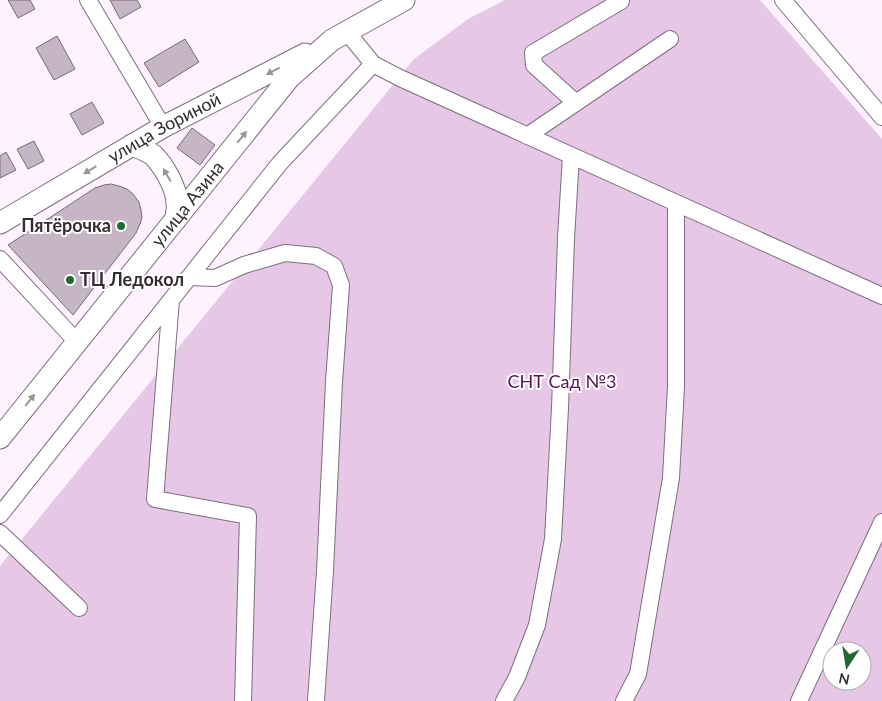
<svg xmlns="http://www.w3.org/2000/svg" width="882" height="701" font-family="Lato,sans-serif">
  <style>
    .green { fill: #e6c7e5; fill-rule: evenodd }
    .building { fill: #c6b5c5; stroke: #796979 }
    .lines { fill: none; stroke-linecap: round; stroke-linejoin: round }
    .minor-casing { stroke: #7e6e7e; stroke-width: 18 }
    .major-casing { stroke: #7e6e7e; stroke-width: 23 }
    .minor { stroke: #fff; stroke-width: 16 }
    .major { stroke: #fff; stroke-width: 21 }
    .oneway { fill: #999698 }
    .poi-dot { fill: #246732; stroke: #fff; stroke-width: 2 }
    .labels { text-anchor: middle; stroke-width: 4; stroke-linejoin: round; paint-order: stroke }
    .street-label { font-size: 18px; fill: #332c32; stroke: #fff }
    .poi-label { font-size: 18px; font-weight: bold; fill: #332c32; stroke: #fff; text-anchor: end }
    .park-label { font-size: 18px; fill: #521652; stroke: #fff }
  </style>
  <rect width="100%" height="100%" fill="#fdf2fd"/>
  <path class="green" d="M505,0H760L882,139V701H0V566L414,59L468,19ZM832,651H862V681H832Z"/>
  <path class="building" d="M8,0H30L35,9L18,18Z
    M110,0H137L141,7L120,19Z
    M57,36L75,69L54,80L36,48Z
    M185,39L199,62L159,87L144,63Z
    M92,102L104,123L82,135L70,114Z
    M192,128L215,145L200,165L177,148Z
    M34,141L44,161L28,169L17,149Z
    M6,152L16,170L0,178V156Z
    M111,184L119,186L127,189L133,194L139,202L141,210L142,218L140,224L136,233L73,315L8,245L95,188L104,185Z"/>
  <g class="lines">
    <defs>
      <path id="minor" d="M88,0L163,127
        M783,0L882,117
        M347,32L373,64L400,78L882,296
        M576,103L534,65L533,53L621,1
        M527,136L670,39
        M0,259L77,342
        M189,277L215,278L244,265L285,253L316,256L334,266L341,285L334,382L325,571L316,701
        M171,300L155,499L248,516L243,701
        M0,515L280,163L373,64
        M0,533L79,608
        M504,701L517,677L537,625L553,539L560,408L566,238L571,156
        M624,701L638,674L671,478L676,386V204
        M799,701L882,522"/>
      <g id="major">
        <path d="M132,145C139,148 146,150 153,155C164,166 177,188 177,204C178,209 176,214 176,219"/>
        <path id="s1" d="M0,223L163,127L305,54"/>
        <path id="s2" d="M0,438L289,78L332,40L404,0"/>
      </g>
    </defs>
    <use href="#minor" class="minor-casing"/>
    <use href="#major" class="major-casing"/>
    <use href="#minor" class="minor"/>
    <use href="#major" class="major"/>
  </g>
  <defs><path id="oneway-solid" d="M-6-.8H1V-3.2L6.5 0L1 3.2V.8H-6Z" transform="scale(1.25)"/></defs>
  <g class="oneway">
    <use href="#oneway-solid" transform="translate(273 71) rotate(153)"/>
    <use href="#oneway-solid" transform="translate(242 137) rotate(-51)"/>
    <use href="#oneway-solid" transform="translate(90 170) rotate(149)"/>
    <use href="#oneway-solid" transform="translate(167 175) rotate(-120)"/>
    <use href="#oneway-solid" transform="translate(30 400) rotate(-51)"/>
  </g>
  <g class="poi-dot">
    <circle cx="121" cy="226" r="5"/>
    <circle cx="70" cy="280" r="5"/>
  </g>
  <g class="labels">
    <g class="street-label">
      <text dy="6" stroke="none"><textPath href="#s1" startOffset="190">улица Зориной</textPath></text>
      <text dy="6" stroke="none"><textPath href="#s2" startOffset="300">улица Азина</textPath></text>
    </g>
    <g class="poi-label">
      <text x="111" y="232">Пятёрочка</text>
      <text x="80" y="286" text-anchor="start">ТЦ Ледокол</text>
    </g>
    <g class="park-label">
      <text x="562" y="388">СНТ Сад №3</text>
    </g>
  </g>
  <g transform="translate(847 666) rotate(192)"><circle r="24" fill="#ffffff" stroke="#adabad"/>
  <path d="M0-4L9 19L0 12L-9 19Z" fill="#246732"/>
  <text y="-8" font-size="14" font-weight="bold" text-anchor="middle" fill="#332c32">N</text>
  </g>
</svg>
